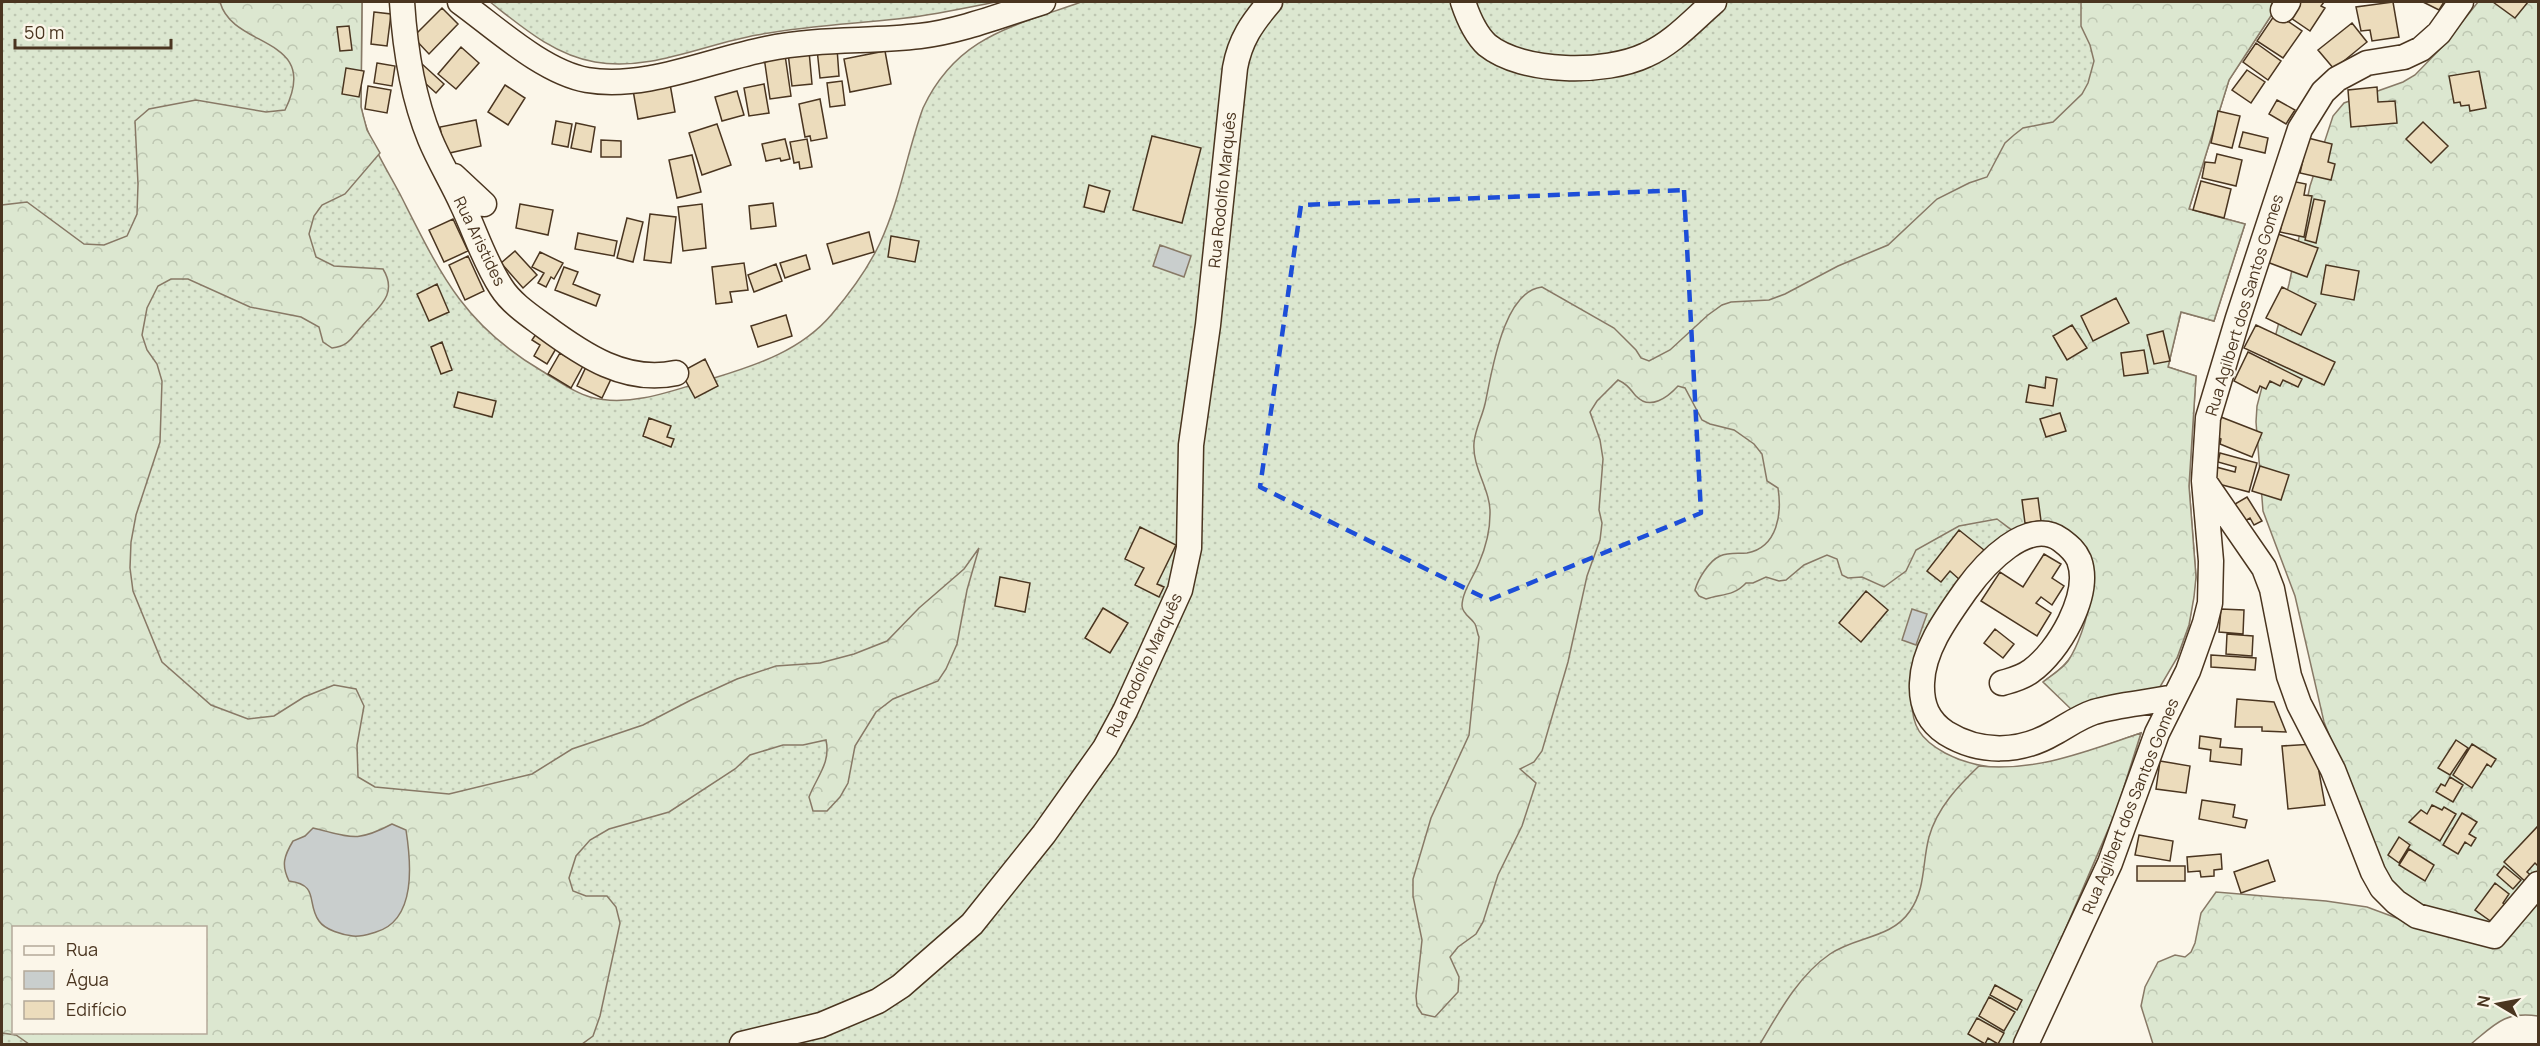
<svg xmlns="http://www.w3.org/2000/svg" width="2540" height="1046" font-family="Manrope,sans-serif">
  <style>
    .grass { fill: url(#grass-dots); stroke: #887966; stroke-width: 1.5; fill-rule: evenodd }
    .forest { fill: url(#forest-crowns); stroke: #887966; stroke-width: 1.5; fill-rule: evenodd }
    .water { fill: #c9cecd; stroke: #887966; stroke-width: 1.5 }
    .building { fill: #ecdcbc; stroke: #4a3520; stroke-width: 1.5 }
    .lines { fill: none; stroke-linecap: round; stroke-linejoin: round }
    .minor-casing { stroke: #4a3520; stroke-width: 27 }
    .minor { stroke: #fbf6e9; stroke-width: 24 }
    .marked { fill: none; stroke: #1d4ed8; stroke-width: 4.5; stroke-dasharray: 12 8; stroke-linejoin: round }
    .labels { text-anchor: middle; stroke-width: 4.5; stroke-linejoin: round; paint-order: stroke }
    .street-label { font-size: 16px; fill: #4a3520; stroke: #fbf6e9 }
  </style>
  <defs>
    <pattern id="grass-dots" width="8" height="8" patternUnits="userSpaceOnUse" patternTransform="scale(1.5)"><rect width="8" height="8" fill="#dce7d0"/><path d="M2 2h.1M6 6h.1" fill="none" stroke="#bec7b2" stroke-width="1.8" stroke-linecap="round"/></pattern>
    <pattern id="forest-crowns" width="20" height="18" patternUnits="userSpaceOnUse" patternTransform="scale(1.5)"><rect width="20" height="18" fill="#dce7d0"/><path d="M2 6a3 3 0 1 1 6 0M12 15a3 3 0 1 1 6 0" fill="none" stroke="#bec7b2"/></pattern>
  </defs>
  <rect width="100%" height="100%" fill="#fbf6e9"/>
  <path class="grass" d="M2,2H362L361,107L364,120C372,147 389,173 402,198C441,275 464,325 542,371C557,380 572,392 590,397C630,408 675,390 714,378C757,365 802,350 832,314C850,293 868,268 880,243C900,200 907,152 923,108C957,36 1012,27 1081,2H2280L2229,80L2189,209L2245,224L2214,321L2181,312L2168,367L2196,376L2189,486L2196,577L2189,625L2177,658L2043,682C2051,676 2059,671 2065,664C2087,641 2099,583 2089,553C2086,545 2077,538 2070,533L2000,543L1912,698C1911,726 1921,740 1945,753C2009,787 2079,754 2141,733L2117,809L2016,1044H2ZM14,928H206V1032H14Z
    M490,2H996C964,8 930,16 897,19C850,24 803,26 757,35C705,44 649,72 595,62C554,55 522,27 490,2Z"/>
  <path class="forest" d="M220,2H362L361,107L367,130L380,153L345,194L322,205L314,216L309,234L316,257L334,266L383,269C399,295 377,308 362,326C351,338 349,346 332,348L323,342L319,327L301,317L250,307L188,279H171L158,286L147,308L142,335L147,350L157,364L162,381L160,442L136,515L131,542L130,568L133,591L162,662L211,705L248,719L274,716L304,697L334,685L356,689L364,706L357,745L358,777L375,787L449,794L532,774L572,749L643,725L691,700L737,679L776,666L820,663L854,654L887,641L919,608L964,569L979,548L967,590L957,644L946,669L938,681L893,699L876,712L855,746L848,783L840,797L827,811H813L809,797C817,776 831,763 826,740L803,745H783L750,755L735,769L669,812L609,829L590,840L576,856L569,878L573,891L586,896H607L616,907L620,923L600,1016L593,1036L582,1044H29L16,1035L2,1033V205L27,202L84,244L104,245L127,236L137,214L138,184L135,121L149,109L196,100L266,112L285,110C322,35 233,50 220,2ZM14,928H206V1032H14Z
    M2081,2H2280L2229,80L2189,209L2245,224L2214,321L2181,312L2168,367L2196,376L2189,486L2196,577L2194,597L2189,625L2177,658L2157,692L2073,711L2043,682C2052,675 2062,669 2068,661C2086,634 2110,553 2072,534C2059,527 2031,536 2016,532C2010,530 2003,523 1997,519L1959,526L1916,550L1906,571L1884,587L1862,577L1848,578L1842,575L1837,559L1827,555L1804,565L1786,580L1779,581L1766,577L1753,583H1746C1734,596 1722,594 1706,599L1699,596L1695,590C1698,579 1709,561 1720,556C1729,552 1738,554 1747,553C1778,547 1782,513 1778,488L1767,481L1762,454L1754,444L1734,430L1710,424L1702,420L1685,388L1678,386C1668,397 1650,411 1636,396C1630,389 1627,384 1618,380L1597,401L1590,412L1600,440L1603,459L1599,510L1602,523L1600,540L1587,576L1568,662L1542,751L1534,762L1520,769L1536,783L1522,826L1498,875L1483,922L1476,934L1458,947L1450,957L1459,977L1458,992L1435,1017L1422,1014L1417,1006L1416,996L1422,940L1413,896V879L1431,818L1469,735L1479,637C1477,633 1477,628 1475,624C1471,617 1463,615 1462,606C1462,592 1474,576 1479,563C1485,549 1490,530 1490,514C1491,490 1472,468 1474,443C1475,430 1482,417 1485,404C1492,372 1503,291 1542,287L1614,328L1636,350L1641,358L1649,361L1670,350L1708,315L1722,305L1731,302L1769,300L1785,294L1838,266L1888,245L1937,199L1969,183L1987,177L2005,143L2014,135L2023,128L2053,122L2082,94L2088,83L2094,61L2090,45L2081,26Z
    M2478,2H2538V1016C2505,1011 2495,1024 2471,1044H2153L2141,1006L2145,987L2158,962L2175,955L2185,957L2191,952L2195,943L2201,913L2216,892L2326,901L2367,907L2421,927L2429,909L2394,888L2387,880L2324,722L2295,596L2263,511L2256,422L2257,406L2289,284L2310,186L2333,116L2344,103L2403,82L2415,75L2443,46Z
    M2141,733L2117,809L2016,1044H1760C1779,1012 1799,975 1830,954C1856,936 1891,939 1910,911C1926,888 1922,863 1929,837C1937,808 1959,785 1979,766C2037,772 2087,751 2141,733Z"/>
  <path class="water" d="M1160,245L1191,256L1184,277L1153,266Z
    M1912,609L1927,614L1916,645L1902,640Z
    M392,824L406,830C411,862 417,920 376,932C369,934 361,937 353,936C343,935 325,930 319,921C306,903 320,885 289,881C281,865 284,856 293,841L305,836L313,828C351,837 356,843 392,824Z"/>
  <path class="building" d="M2298,2H2324L2321,6L2325,8L2310,31L2288,16Z
    M2393,2L2399,37L2372,41L2370,30L2361,31L2356,7Z
    M2423,2H2444L2439,10Z
    M2493,2H2528L2515,18Z
    M442,8L458,24L429,54L413,37Z
    M374,12L391,14L387,46L371,44Z
    M2276,13L2302,31L2283,58L2257,41Z
    M2352,23L2367,42L2334,69L2318,50Z
    M349,26L352,50L340,51L337,27Z
    M2256,43L2281,61L2268,80L2243,62Z
    M461,47L479,63L456,89L438,74Z
    M837,48L839,76L820,78L817,49Z
    M809,51L812,84L792,86L788,53Z
    M885,51L891,84L850,92L844,59Z
    M785,55L791,96L770,99L764,57Z
    M377,63L395,66L392,86L374,83Z
    M422,64L444,84L436,93L414,73Z
    M346,68L364,71L359,97L342,94Z
    M2247,70L2265,82L2251,103L2232,90Z
    M2479,71L2486,108L2470,111L2469,105L2461,106L2460,102L2454,103L2449,76Z
    M842,81L845,105L830,107L827,83Z
    M670,84L675,112L638,119L633,90Z
    M764,84L769,113L749,116L744,88Z
    M505,85L525,98L508,125L488,112Z
    M368,86L391,90L387,113L365,109Z
    M2377,87L2378,102L2395,101L2397,123L2351,127L2348,90Z
    M737,91L744,115L722,121L715,97Z
    M820,99L827,138L811,141L810,136L805,137L799,104Z
    M2277,100L2295,110L2286,124L2269,114Z
    M2218,111L2240,116L2232,148L2211,143Z
    M476,120L481,146L445,154L440,127Z
    M556,121L572,124L568,147L552,144Z
    M2423,122L2448,146L2431,163L2406,139Z
    M576,123L595,127L591,152L571,148Z
    M717,124L731,165L702,175L689,133Z
    M2243,132L2268,138L2265,153L2239,147Z
    M1152,136L1201,148L1182,223L1133,210Z
    M2308,138L2332,144L2328,162L2335,164L2331,180L2300,173Z
    M785,139L790,159L781,161L780,158L766,161L762,144Z
    M807,139L812,167L800,169L799,162L794,163L790,142Z
    M601,140L621,141V157H601Z
    M2217,154L2242,160L2236,186L2202,178L2205,162L2215,163Z
    M692,155L701,192L677,198L669,160Z
    M2201,181L2231,189L2224,218L2193,210Z
    M2291,181L2306,184L2304,195L2312,196L2304,237L2280,232Z
    M1089,185L1110,191L1104,212L1084,207Z
    M2314,199L2325,201L2316,243L2305,240Z
    M773,203L776,226L751,229L749,206Z
    M520,204L553,210L548,235L516,228Z
    M702,204L706,248L683,251L678,207Z
    M650,214L676,217L671,263L644,260Z
    M627,218L643,222L633,262L617,258Z
    M453,219L468,251L444,262L429,230Z
    M869,232L874,252L833,264L827,244Z
    M578,233L617,241L614,256L575,249Z
    M2278,234L2318,248L2307,277L2267,262Z
    M891,236L919,241L915,262L888,257Z
    M515,251L537,275L523,288L501,263Z
    M540,252L563,263L554,279L551,277L546,287L538,283L544,273L532,267Z
    M806,255L810,269L785,278L780,263Z
    M468,256L484,291L465,300L449,265Z
    M744,263L748,290L730,292L732,302L716,304L712,267Z
    M776,264L782,281L754,292L748,275Z
    M2326,265L2359,271L2354,300L2321,294Z
    M564,267L578,272L573,284L600,295L596,306L555,290Z
    M437,284L449,312L429,321L417,294Z
    M2282,287L2316,304L2301,335L2266,318Z
    M2116,298L2129,323L2093,341L2081,316Z
    M786,315L792,336L758,347L751,326Z
    M2072,325L2087,348L2067,360L2053,336Z
    M2256,325L2335,362L2324,385L2244,348Z
    M2163,331L2170,361L2154,364L2147,335Z
    M536,334L557,347L547,364L534,356L540,345L532,340Z
    M442,342L452,370L441,374L431,347Z
    M2144,350L2148,373L2124,376L2121,353Z
    M2248,352L2302,379L2298,387L2283,380L2280,386L2270,381L2266,389L2260,386L2257,393L2234,381Z
    M560,353L583,366L571,388L548,374Z
    M705,359L718,386L695,398L681,372Z
    M586,367L611,379L602,398L577,386Z
    M2046,377L2057,379L2053,406L2026,402L2029,385L2045,388Z
    M458,392L496,401L492,417L454,407Z
    M2060,413L2066,431L2046,437L2040,419Z
    M2221,417L2262,433L2252,457L2220,444L2221,439L2214,436Z
    M649,418L671,426L667,437L674,439L671,447L643,436Z
    M2220,453L2257,463L2249,492L2211,482L2216,467L2235,472L2236,467L2218,462Z
    M2260,466L2289,475L2281,500L2252,491Z
    M2247,497L2262,521L2254,525L2250,518L2245,521L2235,504Z
    M2038,498L2041,521L2025,523L2022,500Z
    M1140,527L1176,545L1157,584L1164,587L1159,597L1135,585L1144,568L1125,559Z
    M1959,530L1984,550L1960,580L1950,571L1941,582L1927,571Z
    M2044,554L2061,564L2052,578L2064,586L2052,605L2041,597L2036,603L2051,613L2037,636L1981,601L2000,572L2023,587Z
    M1000,577L1030,583L1025,612L995,606Z
    M1866,591L1888,610L1861,642L1839,623Z
    M1103,608L1128,623L1110,653L1085,638Z
    M2221,609L2244,610L2243,634L2219,632Z
    M1995,629L2014,644L2003,658L1984,643Z
    M2227,634L2253,636L2252,656L2226,654Z
    M2211,655L2256,658L2255,670L2211,667Z
    M2237,699L2274,702L2286,732L2262,731V727H2235Z
    M2200,736L2221,739L2220,747L2242,749L2241,765L2210,761L2211,750L2199,748Z
    M2456,740L2468,748L2450,775L2438,768Z
    M2314,744L2325,805L2288,809L2282,746Z
    M2472,744L2496,759L2491,767L2487,764L2472,788L2453,775Z
    M2160,761L2190,766L2186,793L2156,789Z
    M2450,777L2463,785L2453,802L2436,792L2441,784L2445,786Z
    M2202,800L2235,805L2233,817L2247,820L2245,828L2199,819Z
    M2432,805L2442,810L2444,807L2456,814L2440,841L2409,822L2421,810L2427,814Z
    M2462,813L2477,822L2469,834L2476,838L2471,846L2465,842L2458,854L2443,845Z
    M2538,826V866L2535,863L2527,872L2534,878L2528,884L2504,862Z
    M2139,835L2173,841L2170,861L2135,855Z
    M2399,837L2410,845L2399,863L2388,855Z
    M2409,849L2434,865L2425,881L2399,865Z
    M2221,854L2222,869L2214,870V876L2201,877L2200,871L2188,872L2187,857Z
    M2268,860L2275,881L2241,893L2234,872Z
    M2137,866H2185V881H2137Z
    M2504,866L2521,880L2513,889L2497,875Z
    M2495,883L2509,894L2503,903L2509,907L2496,925L2475,910Z
    M1995,985L2022,1000L2017,1010L1990,995Z
    M1989,997L2015,1012L2004,1031L1979,1016Z
    M1977,1018L2004,1033L1998,1044L1988,1038L1985,1044L1968,1034Z"/>
  <g class="lines">
    <defs>
      <path id="minor" d="M402,2C405,49 412,95 430,139C439,161 452,182 462,204C475,231 484,261 501,287C511,303 529,315 544,326C583,355 626,384 676,373
        M460,2C496,28 543,72 587,80C645,90 710,60 766,49C819,38 868,42 920,36C962,31 1004,14 1043,2
        M1463,2C1468,17 1475,34 1487,45C1523,74 1606,74 1646,55C1673,43 1692,21 1714,2
        M2283,10L2288,2
        M454,176L484,204
        M2204,481L2264,568L2272,589L2289,676L2299,704L2333,770L2373,872L2382,888L2396,902L2417,916L2494,936L2538,884
        M2002,683C2012,680 2022,678 2031,671C2058,652 2092,595 2079,560C2075,551 2069,546 2061,540C2028,516 1984,565 1966,590C1947,617 1923,649 1922,683C1921,705 1928,721 1946,733C1980,754 2020,753 2054,733C2067,726 2079,717 2094,712C2120,704 2148,703 2174,697
        M742,1044L821,1025L878,1001L901,986L972,924L1044,834L1105,748L1125,711L1180,590L1189,548L1191,445L1208,325L1235,68C1240,40 1252,23 1270,2
        M2026,1044L2110,863L2157,733L2188,671L2205,623L2210,603L2211,561L2204,481L2208,418L2238,318L2300,129L2323,92L2337,79L2367,63L2404,57L2421,49L2439,33L2461,2"/>
    </defs>
    <use href="#minor" class="minor-casing"/>
    <use href="#minor" class="minor"/>
  </g>
  <path class="marked" d="M1684,190L1701,513L1489,600L1260,487L1301,205Z"/>
  <g class="labels">
    <g class="street-label">
      <text transform="translate(1222 190) rotate(-84)" y="6">Rua Rodolfo Marquês</text>
      <text transform="translate(480 241) rotate(64)" y="6">Rua Aristides</text>
      <text transform="translate(2244 305) rotate(-73)" y="6">Rua Agilbert dos Santos Gomes</text>
      <text transform="translate(1144 665) rotate(-65)" y="6">Rua Rodolfo Marquês</text>
      <text transform="translate(2130 806) rotate(-68)" y="6">Rua Agilbert dos Santos Gomes</text>
    </g>
  </g>
  <rect width="2540" height="1046" fill="none" stroke="#4a3520" stroke-width="6"/>
  <rect x="12" y="926" width="195" height="108" fill="#fbf6e9" stroke="#b4a999" stroke-width="1.5"/>
  <rect x="24" y="946" width="30" height="9" fill="#fbf6e9" stroke="#b4a999" stroke-width="1.5"/>
  <text x="66" y="956" font-size="18" fill="#4a3520">Rua</text>
  <rect x="24" y="971" width="30" height="18" fill="#c9cecd" stroke="#b4a999" stroke-width="1.5"/>
  <text x="66" y="986" font-size="18" fill="#4a3520">Água</text>
  <rect x="24" y="1001" width="30" height="18" fill="#ecdcbc" stroke="#b4a999" stroke-width="1.5"/>
  <text x="66" y="1016" font-size="18" fill="#4a3520">Edifício</text>
  <g transform="translate(2498 1004) rotate(280)" stroke="#fbf6e9" stroke-width="4.5" paint-order="stroke">
  <path d="M0-4.5L10 22L0 15L-10 22Z" fill="#4a3520"/>
  <text y="-9" font-size="16" font-weight="bold" text-anchor="middle" fill="#4a3520">N</text>
  </g>
  <path d="M15 39v9h156v-9" fill="none" stroke="#4a3520" stroke-width="3"/>
  <text x="24" y="39" font-size="18" fill="#4a3520" stroke="#fbf6e9" stroke-width="4.5" paint-order="stroke">50 m</text>
</svg>
